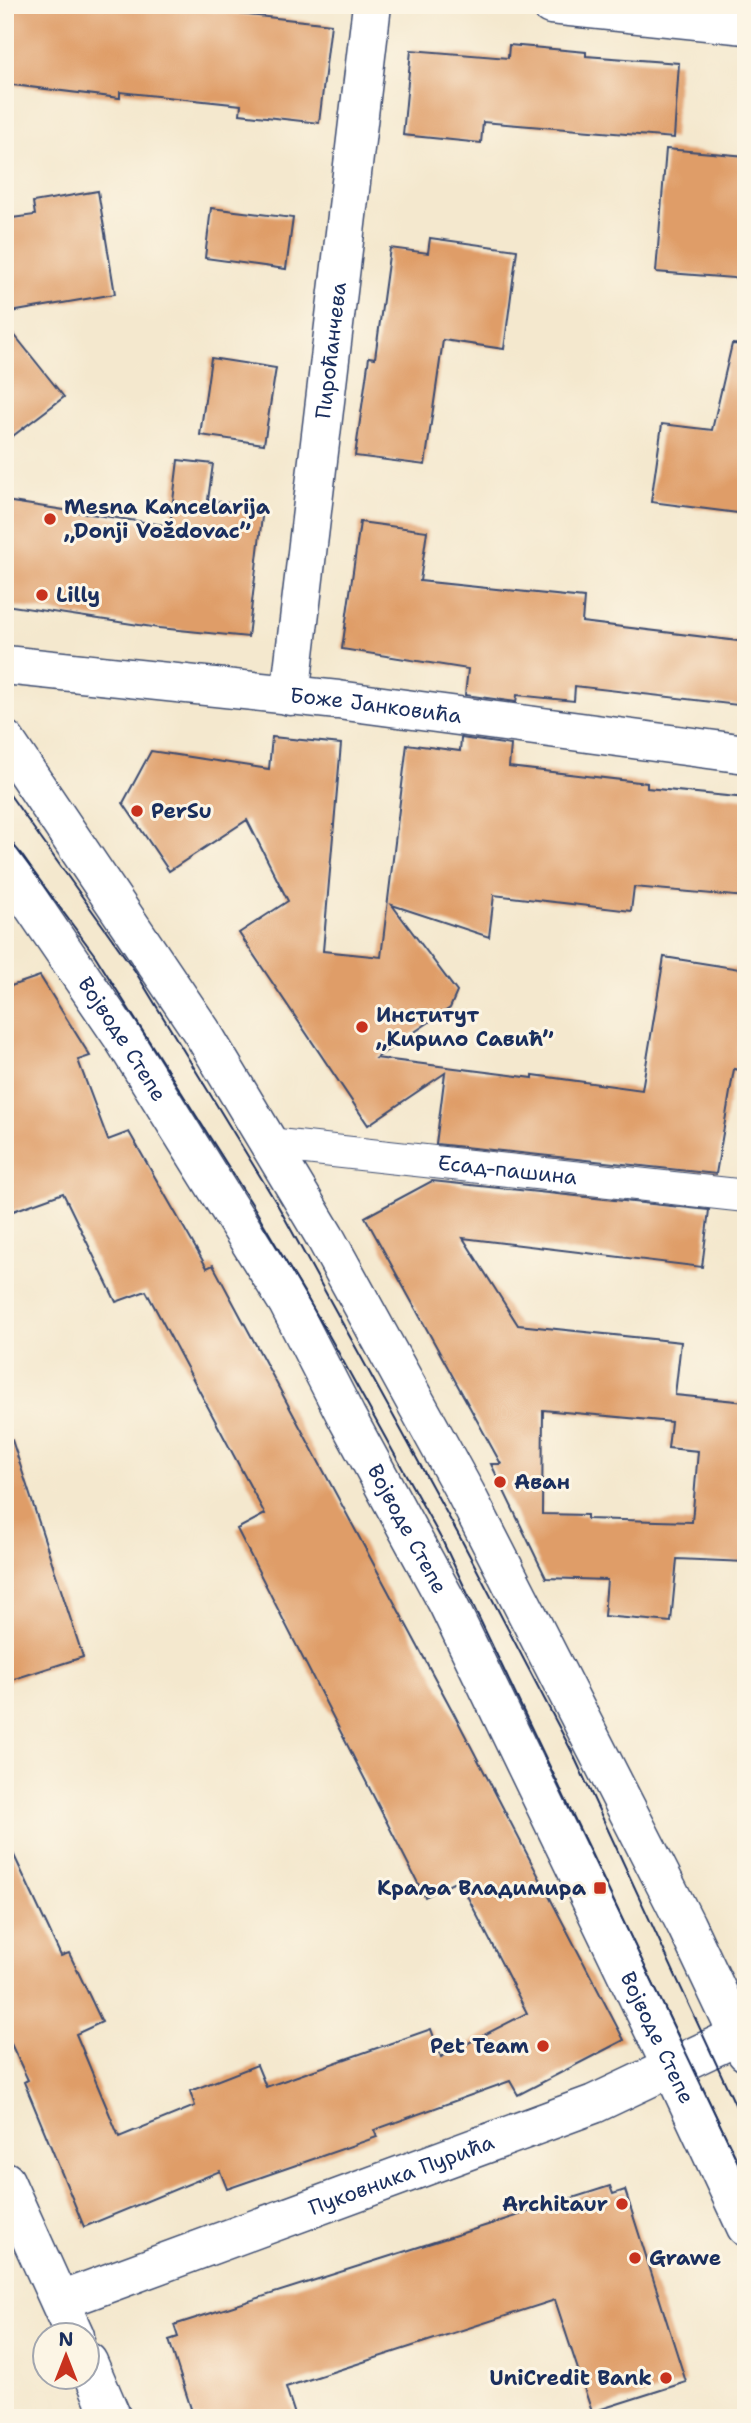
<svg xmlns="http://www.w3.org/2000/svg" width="751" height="2423" font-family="'Shantell Sans',sans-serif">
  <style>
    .building { fill: #df9d67; fill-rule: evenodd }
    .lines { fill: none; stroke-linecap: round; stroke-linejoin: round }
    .pedestrian-casing { stroke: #3c4b6f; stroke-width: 34 }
    .minor-casing { stroke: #3c4b6f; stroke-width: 41 }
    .secondary-casing { stroke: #3c4b6f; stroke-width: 41 }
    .pedestrian { stroke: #fff; stroke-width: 32 }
    .minor { stroke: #fff; stroke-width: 38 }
    .secondary { stroke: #fff; stroke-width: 38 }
    .tram { stroke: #1b2f5e; stroke-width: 2 }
    .poi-dot { fill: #c8321e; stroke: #fcf5e5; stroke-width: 2.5 }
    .labels { text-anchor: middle; stroke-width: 6; stroke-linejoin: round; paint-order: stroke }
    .street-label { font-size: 21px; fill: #1b2f5e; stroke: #fcf5e5 }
    .poi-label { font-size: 21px; font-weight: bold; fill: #1b2f5e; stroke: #fcf5e5; text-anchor: start }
  </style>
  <rect width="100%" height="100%" fill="#fcf5e5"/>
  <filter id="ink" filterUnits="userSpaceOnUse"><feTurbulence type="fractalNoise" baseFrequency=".0143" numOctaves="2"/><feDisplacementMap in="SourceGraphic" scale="14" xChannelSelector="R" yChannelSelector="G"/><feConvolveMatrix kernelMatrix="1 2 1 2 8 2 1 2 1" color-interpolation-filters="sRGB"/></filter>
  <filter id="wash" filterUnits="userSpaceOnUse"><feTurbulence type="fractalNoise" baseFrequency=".00686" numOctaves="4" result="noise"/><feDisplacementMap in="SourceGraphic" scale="28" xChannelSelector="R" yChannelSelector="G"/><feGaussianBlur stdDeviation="1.57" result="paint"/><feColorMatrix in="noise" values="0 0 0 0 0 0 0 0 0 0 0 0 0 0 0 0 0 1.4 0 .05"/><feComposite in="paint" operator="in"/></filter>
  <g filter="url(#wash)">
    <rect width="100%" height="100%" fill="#f4e8ce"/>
    <g id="blocks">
      <path class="building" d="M5,5H156L331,24L319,123L240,114L241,105L120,92V98L5,84Z
        M509,45L586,52V56L679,63L674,138L483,122L481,143L403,135L411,50L508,58Z
        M666,149L746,156V279L656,272Z
        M98,191L115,294L5,313V219L35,215L33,202Z
        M211,208L293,218L286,269L205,258Z
        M430,238L517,250L504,349L443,340L425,465L355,456L369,357L375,358L390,248L428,253Z
        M5,323L64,397L5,442Z
        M732,344L746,345V514L651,502L662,424L712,430Z
        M211,358L276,368L264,444L200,435Z
        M178,460L213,464L208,500L263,508L248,637L159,628L5,605V501L170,526Z
        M360,522L427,531L420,581L584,598L582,622L746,642V706L575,686L574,701L517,695L516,702L465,695L468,669L342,649Z
        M272,737L341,744L323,951L381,957L407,744L460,751L461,738L511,745L509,767L647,783V788L746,798V897L634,887L631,911L494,895L489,937L392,905L457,992L450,1008L376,1058L533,1078V1075L642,1090L664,957L746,970V1071L734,1069L716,1174L436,1144L445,1073L368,1125L239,933L288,901L247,820L169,871L123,803L151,751L269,769Z
        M40,976L90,1056L78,1060L108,1140L129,1132L207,1268L213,1265L452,1710L624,2040L518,2095L510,2081L374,2130L377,2137L227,2189L220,2171L84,2227L24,2082L28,2080L5,2031V1836L61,1956L69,1953L102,2022L76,2034L119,2137L195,2106L190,2091L257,2065L266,2087L431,2029L441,2057L527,2013L459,1880L425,1897L237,1529L265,1514L146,1291L116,1302L63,1193L5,1214V988Z
        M432,1181L709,1210L702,1267L463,1238L518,1325L681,1342L675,1395L746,1402V1562L677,1559L671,1622L604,1616L607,1580L546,1578L491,1464H501L365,1217ZM543,1410L671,1422L668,1448L698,1451L692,1522L587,1519V1515L542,1514Z
        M12,1440L83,1657L5,1682V1441Z
        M610,2186L613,2194L625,2190L686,2382L592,2412L555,2300L286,2387L296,2418H194L169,2340L178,2337L174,2325Z"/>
    </g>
  </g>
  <g filter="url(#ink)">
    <use href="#blocks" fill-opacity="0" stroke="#3c4b6f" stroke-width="2"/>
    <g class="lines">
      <defs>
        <g id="pedestrian">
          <path id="s1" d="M269,1144L746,1196"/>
        </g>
        <g id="minor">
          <path d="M551,5L746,25"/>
          <path id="s2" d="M5,665L338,700L746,754"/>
          <path id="s3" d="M290,696L372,5"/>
          <path d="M5,2181L75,2336"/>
          <path id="s4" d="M60,2301L594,2104L746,2032"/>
          <path d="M88,2362L112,2418"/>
        </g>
        <g id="secondary">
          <path d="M5,740L202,1032L325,1237L466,1494L686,1925L746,2052"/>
          <path id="s5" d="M5,865L121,1035L288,1303L346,1416L448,1604L672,2068L746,2227"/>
        </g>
      </defs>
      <use href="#pedestrian" class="pedestrian-casing"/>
      <use href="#minor" class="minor-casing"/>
      <use href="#secondary" class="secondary-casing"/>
      <use href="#pedestrian" class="pedestrian"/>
      <use href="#minor" class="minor"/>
      <use href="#secondary" class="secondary"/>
      <path class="tram" d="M5,788L135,971L277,1204L462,1541L572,1752L746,2128
        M5,833L94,954L252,1204L327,1332L443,1542L746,2179"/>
    </g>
  </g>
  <g class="poi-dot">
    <circle cx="50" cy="519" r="7"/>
    <circle cx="42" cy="595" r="7"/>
    <circle cx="137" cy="811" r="7"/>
    <circle cx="362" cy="1027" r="7"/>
    <circle cx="500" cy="1482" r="7"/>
    <rect x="593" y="1881" width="14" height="14" rx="3.5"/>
    <circle cx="543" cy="2046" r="7"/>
    <circle cx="622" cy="2204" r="7"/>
    <circle cx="635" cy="2258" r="7"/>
    <circle cx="666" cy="2378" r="7"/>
  </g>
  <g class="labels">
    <g class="street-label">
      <text dy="7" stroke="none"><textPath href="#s3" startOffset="348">Пироћанчева</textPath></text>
      <text dy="7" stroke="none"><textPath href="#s2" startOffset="373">Боже Јанковића</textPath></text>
      <text dy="7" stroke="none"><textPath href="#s5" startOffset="210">Војводе Степе</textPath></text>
      <text dy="7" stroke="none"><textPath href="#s1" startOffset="240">Есад-пашина</textPath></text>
      <text dy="7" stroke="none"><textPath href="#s5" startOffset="777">Војводе Степе</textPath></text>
      <text dy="7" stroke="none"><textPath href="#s5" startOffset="1344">Војводе Степе</textPath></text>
      <text dy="7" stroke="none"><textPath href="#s4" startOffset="364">Пуковника Пурића</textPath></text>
    </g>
    <g class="poi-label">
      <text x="64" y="514">Mesna Kancelarija<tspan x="64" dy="24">„Donji Voždovac”</tspan></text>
      <text x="56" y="602">Lilly</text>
      <text x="151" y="818">PerSu</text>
      <text x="376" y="1022">Институт<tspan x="376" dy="24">„Кирило Савић”</tspan></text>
      <text x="514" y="1489">Аван</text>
      <text x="586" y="1895" text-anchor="end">Краља Владимира</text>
      <text x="529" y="2053" text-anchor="end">Pet Team</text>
      <text x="608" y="2211" text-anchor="end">Architaur</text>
      <text x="649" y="2265">Grawe</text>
      <text x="652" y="2385" text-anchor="end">UniCredit Bank</text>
    </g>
  </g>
  <rect width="751" height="2423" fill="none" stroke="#fcf5e5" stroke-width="28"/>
  <g transform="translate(66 2356)"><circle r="33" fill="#fcf5e5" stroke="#a2a6af" stroke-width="2"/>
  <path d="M0-5L12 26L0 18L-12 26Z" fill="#c8321e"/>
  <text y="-10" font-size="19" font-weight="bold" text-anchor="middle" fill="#1b2f5e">N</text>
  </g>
</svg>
